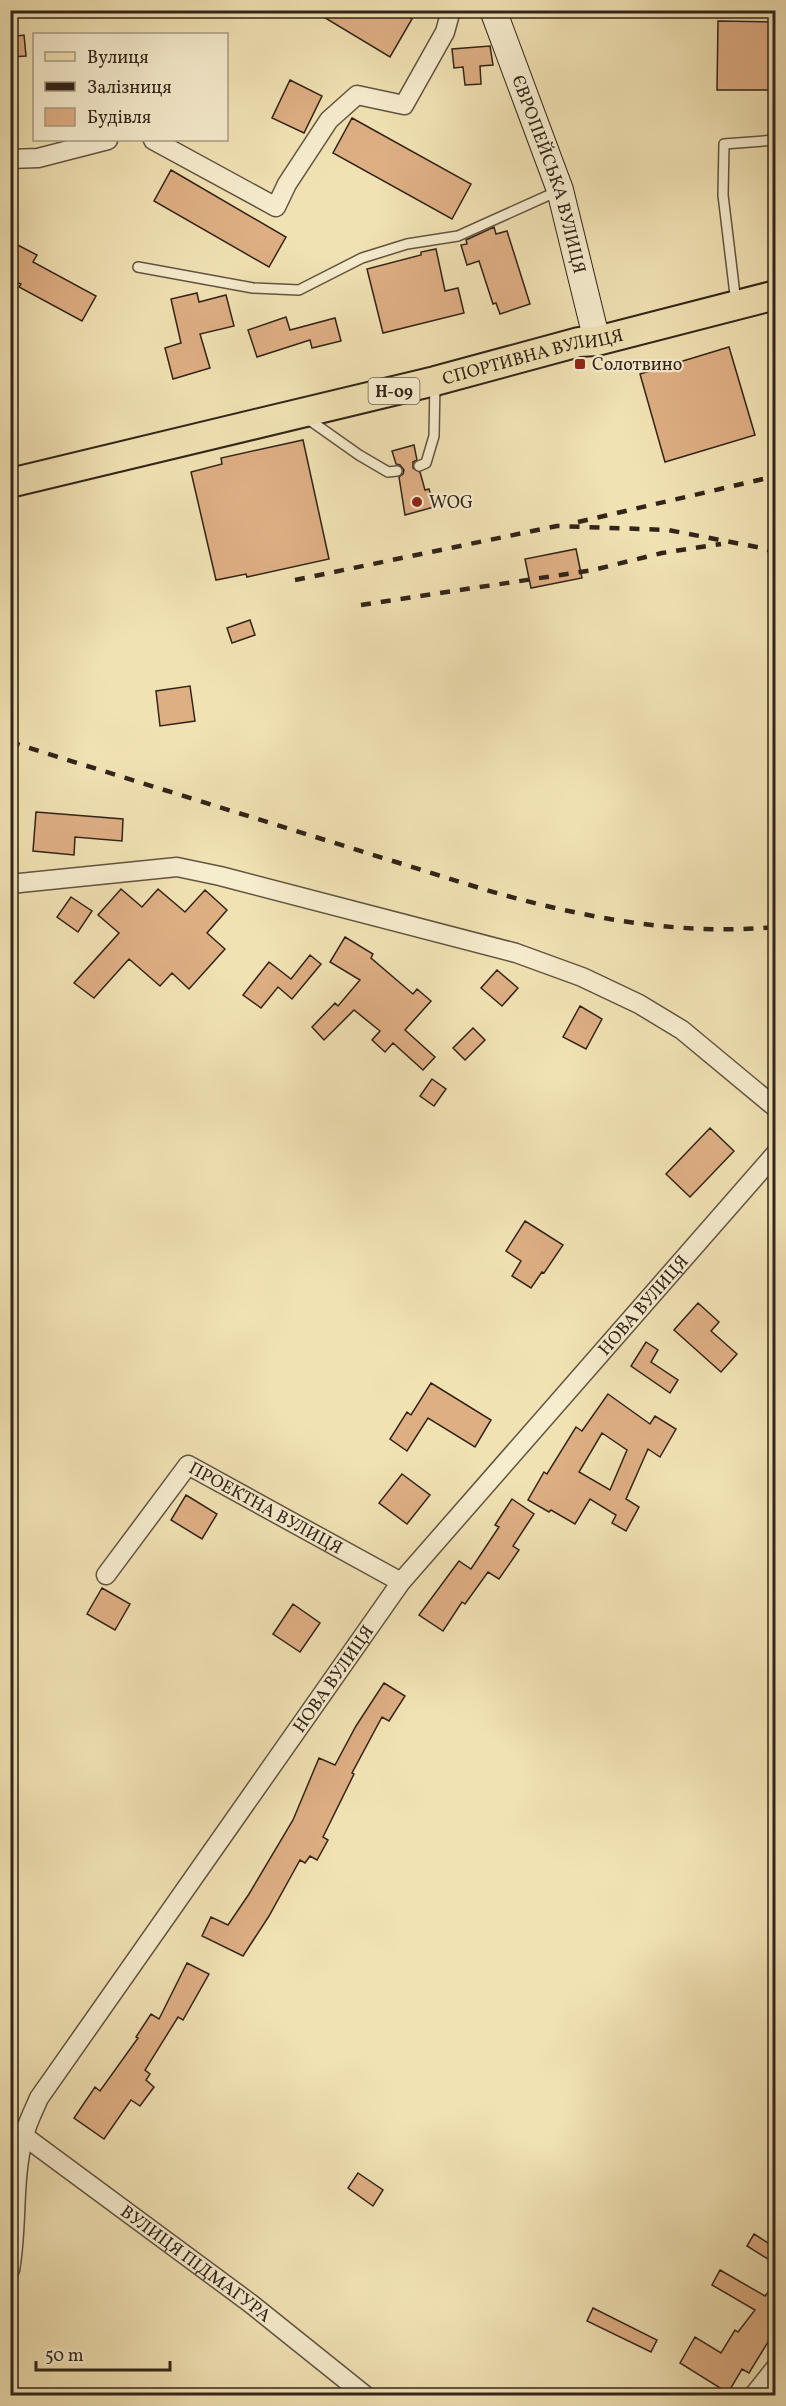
<svg xmlns="http://www.w3.org/2000/svg" width="786" height="2406" font-family="Vollkorn,serif">
  <style>
    .building { fill: #dfaf84; stroke: #322419; stroke-width: 1.5; fill-rule: evenodd }
    .lines { fill: none; stroke-linecap: round; stroke-linejoin: round }
    .lane-casing { stroke: #625440; stroke-width: 12 }
    .street-casing { stroke: #625440; stroke-width: 21 }
    .secondary-casing { stroke: #322419; stroke-width: 28 }
    .primary-casing { stroke: #322419; stroke-width: 32 }
    .lane { stroke: #f6ecce; stroke-width: 9 }
    .street { stroke: #f6ecce; stroke-width: 18 }
    .secondary { stroke: #f6ecce; stroke-width: 26 }
    .primary { stroke: #f1e2b4; stroke-width: 28 }
    .rail { stroke: #322419; stroke-width: 4.5; stroke-dasharray: 10 10; stroke-linecap: butt }
    .poi-dot { fill: #8f2418; stroke: #f6ecce; stroke-width: 2 }
    .labels { text-anchor: middle; stroke-width: 4.5; stroke-linejoin: round; paint-order: stroke }
    .shield { fill: #f6ecce; stroke: #6d604f; stroke-width: 1.5 }
    .shield-label { font-size: 16px; font-weight: bold; fill: #322419 }
    .street-label { font-size: 18px; fill: #322419; stroke: #f6ecce }
    .poi-label { font-size: 18px; fill: #322419; stroke: #f6ecce; text-anchor: start }
  </style>
  <rect width="100%" height="100%" fill="#f1e2b4"/>
  <filter id="stains"><feTurbulence type="fractalNoise" baseFrequency=".00333" numOctaves="4"/><feColorMatrix values="0 0 0 0 .2 0 0 0 0 .09 0 0 0 0 .02 0 0 0 .5 -.17"/></filter>
  <radialGradient id="worn" r=".72"><stop offset=".6" stop-color="#630" stop-opacity="0"/><stop offset="1" stop-color="#630" stop-opacity=".3"/></radialGradient>
  <path class="building" d="M312,10H398L412,19L390,57Z
    M718,21L776,22V90H717Z
    M24,35L26,56L10,57V37Z
    M490,46L493,65L480,66L481,84L465,85L463,67L454,68L452,49Z
    M290,80L322,96L304,133L272,118Z
    M352,118L471,184L452,219L333,153Z
    M171,170L286,237L269,267L154,201Z
    M494,227L496,234L507,231L530,304L500,314L496,303L493,304L479,261L467,265L461,245L467,244L466,240Z
    M10,241L37,255L33,262L96,296L82,321L19,287L21,284L10,279Z
    M436,249L445,291L458,288L464,313L383,333L367,269L421,255V252Z
    M197,293L199,302L226,295L234,326L200,334L210,368L173,379L165,348L181,343L171,299Z
    M286,317L290,330L335,318L341,341L312,348L310,340L257,357L248,330Z
    M729,347L755,435L665,462L640,374Z
    M303,440L329,559L247,577L246,574L216,580L191,472L222,464L221,458Z
    M414,445L417,460L413,462V468L420,472L425,490L429,489L434,507L405,515L399,477L403,474L404,470L400,465L396,464L392,451Z
    M576,549L582,578L531,588L525,559Z
    M250,620L255,635L232,643L227,628Z
    M190,686L195,721L160,726L156,691Z
    M36,812L123,819L122,841L75,837L74,855L33,851Z
    M121,889L142,907L158,889L185,912L205,890L227,910L207,933L225,949L189,989L172,973L160,986L129,959L94,998L74,983L119,933L98,915Z
    M71,897L92,911L78,932L57,917Z
    M345,937L373,954L371,958L413,994L417,989L431,1001L405,1030L435,1057L423,1070L393,1043L385,1052L372,1040L380,1031L354,1010L324,1040L312,1027L335,1003L338,1006L360,980L330,962Z
    M310,955L321,964L292,999L278,987L261,1008L243,995L269,962L291,979Z
    M497,970L518,988L502,1006L481,988Z
    M580,1006L602,1019L586,1049L563,1037Z
    M473,1028L485,1040L465,1060L453,1048Z
    M432,1079L446,1089L434,1106L420,1096Z
    M710,1128L734,1151L690,1197L666,1174Z
    M525,1221L563,1245L544,1273L542,1272L531,1288L512,1276L521,1261L506,1251Z
    M698,1303L719,1322L711,1331L737,1354L721,1372L674,1330Z
    M646,1342L658,1350L651,1362L678,1380L670,1393L631,1366Z
    M431,1383L491,1420L475,1447L428,1418L407,1451L390,1439L407,1412L411,1415Z
    M608,1394L650,1424L655,1416L676,1429L660,1457L648,1449L626,1499L639,1507L626,1531L612,1523L616,1515L590,1499L575,1524L551,1510L549,1512L528,1500L544,1472L547,1474L576,1427L582,1431ZM602,1433L627,1450L610,1490L579,1472Z
    M402,1474L430,1495L407,1524L379,1503Z
    M186,1495L217,1514L202,1539L171,1520Z
    M512,1499L534,1514L513,1546L519,1550L499,1579L488,1572L465,1604L462,1602L443,1631L419,1615L459,1561L471,1569L499,1527L495,1525Z
    M102,1588L130,1604L115,1630L87,1614Z
    M293,1604L320,1623L300,1652L273,1634Z
    M384,1683L405,1696L389,1721L382,1717L352,1773L354,1774L323,1837L328,1840L317,1860L310,1856L305,1863L300,1860L269,1916L243,1956L202,1936L211,1917L228,1925L249,1894L293,1820L319,1758L335,1765L356,1726Z
    M187,1963L209,1974L183,2020L178,2017L145,2070L150,2074L146,2080L154,2087L140,2106L131,2100L104,2139L74,2118L95,2087L100,2091L138,2038L136,2037L151,2014L159,2019Z
    M358,2173L383,2190L373,2206L348,2188Z
    M754,2234L776,2248V2264L747,2246Z
    M720,2270L765,2296L776,2282V2341L771,2337L749,2373L742,2369L728,2393L680,2363L695,2337L721,2353L735,2330L738,2332L755,2310L712,2285Z
    M593,2308L657,2340L651,2352L587,2321Z"/>
  <g class="lines">
    <defs>
      <path id="lane" d="M138,267L253,288L299,290L362,258L407,244L458,236L558,191
        M736,303L723,195L724,144L776,140
        M308,419L359,455L388,472L397,471
        M419,466L426,463L434,436L435,383"/>
      <g id="street">
        <path d="M153,140L276,207L287,184L329,120L357,95L404,105L445,32L451,10"/>
        <path d="M10,159L38,158L108,140"/>
        <path d="M10,884L177,867L220,876L516,953L582,977L639,1004L682,1030L776,1108"/>
        <path id="s1" d="M106,1575L188,1465L401,1582"/>
        <path id="s2" d="M24,2136L250,2303L366,2396"/>
        <path id="s3" d="M10,2270C18,2226 12,2180 24,2136C27,2123 34,2110 39,2098L401,1582L776,1153"/>
        <path d="M753,2396L776,2367"/>
      </g>
      <g id="secondary">
        <path id="s4" d="M493,10L560,190L597,341"/>
      </g>
      <g id="primary">
        <path id="s5" d="M10,483L435,381L579,342L597,341L776,295"/>
      </g>
    </defs>
    <use href="#lane" class="lane-casing"/>
    <use href="#street" class="street-casing"/>
    <use href="#secondary" class="secondary-casing"/>
    <use href="#primary" class="primary-casing"/>
    <use href="#lane" class="lane"/>
    <use href="#street" class="street"/>
    <use href="#secondary" class="secondary"/>
    <use href="#primary" class="primary"/>
    <path class="rail" d="M578,522L776,476
      M295,580L557,526L668,530L762,548L776,553
      M361,605L593,570L662,553L721,544
      M10,742L486,890C581,917 675,936 776,927"/>
  </g>
  <g class="poi-dot">
    <rect x="574" y="358" width="12" height="12" rx="3"/>
    <circle cx="417" cy="502" r="6"/>
  </g>
  <g class="labels">
    <rect class="shield" x="368.5" y="378" width="51" height="26" rx="4.5"/>
    <g class="shield-label">
      <text x="394" y="397">Н-09</text>
    </g>
    <g class="street-label">
      <text dy="6" stroke="none"><textPath href="#s4" startOffset="174">ЄВРОПЕЙСЬКА ВУЛИЦЯ</textPath></text>
      <text dy="6" stroke="none"><textPath href="#s5" startOffset="538">СПОРТИВНА ВУЛИЦЯ</textPath></text>
      <text dy="6" stroke="none"><textPath href="#s3" startOffset="1174">НОВА ВУЛИЦЯ</textPath></text>
      <text dy="6" stroke="none"><textPath href="#s1" startOffset="226">ПРОЕКТНА ВУЛИЦЯ</textPath></text>
      <text dy="6" stroke="none"><textPath href="#s3" startOffset="688">НОВА ВУЛИЦЯ</textPath></text>
      <text dy="6" stroke="none"><textPath href="#s2" startOffset="214">ВУЛИЦЯ ПІДМАГУРА</textPath></text>
    </g>
    <g class="poi-label">
      <text x="592" y="370">Солотвино</text>
      <text x="429" y="508">WOG</text>
    </g>
  </g>
  <rect width="786" height="2406" fill="none" stroke="#f1e2b4" stroke-width="36"/>
  <rect x="12" y="12" width="762" height="2382" fill="none" stroke="#322419" stroke-width="3"/>
  <rect x="18" y="18" width="750" height="2370" fill="none" stroke="#322419" stroke-width="1.5"/>
  <rect x="33" y="33" width="195" height="108" fill="#f6ecce" stroke="#a89c86" stroke-width="1.5"/>
  <rect x="45" y="52" width="30" height="9" fill="#f1e2b4" stroke="#a89c86" stroke-width="1.5"/>
  <text x="87" y="63" font-size="18" fill="#322419">Вулиця</text>
  <rect x="45" y="82" width="30" height="9" fill="#322419" stroke="#a89c86" stroke-width="1.5"/>
  <text x="87" y="93" font-size="18" fill="#322419">Залізниця</text>
  <rect x="45" y="108" width="30" height="18" fill="#dfaf84" stroke="#a89c86" stroke-width="1.5"/>
  <text x="87" y="123" font-size="18" fill="#322419">Будівля</text>
  <path d="M36 2361v9h134v-9" fill="none" stroke="#322419" stroke-width="3"/>
  <text x="45" y="2361" font-size="18" fill="#322419" stroke="#f6ecce" stroke-width="4.5" paint-order="stroke">50 m</text>
  <rect width="100%" height="100%" filter="url(#stains)"/>
  <rect width="100%" height="100%" fill="url(#worn)"/>
</svg>
